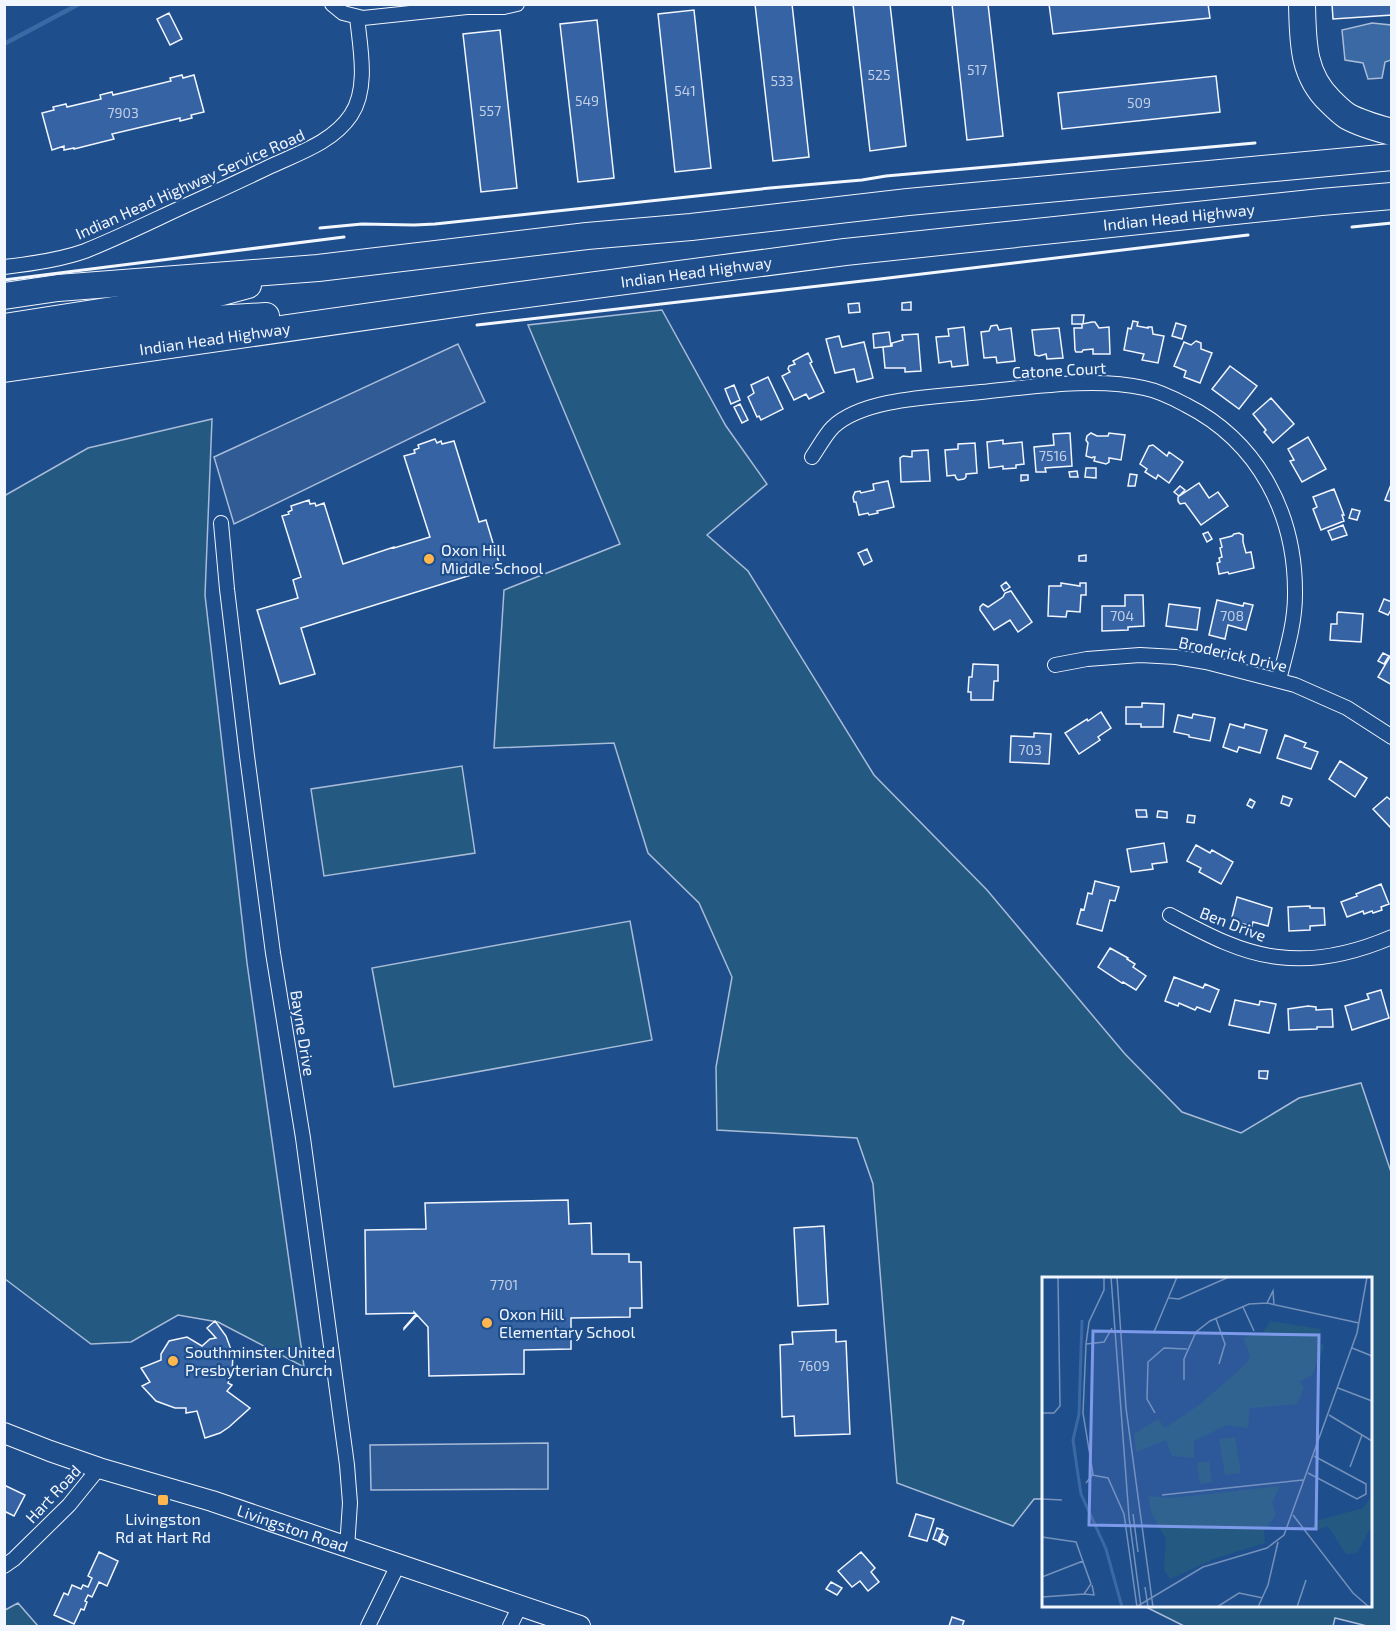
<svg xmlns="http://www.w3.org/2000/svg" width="1396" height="1631" font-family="'Exo 2',sans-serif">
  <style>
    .green { fill: #245a82; stroke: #a8bbd7; stroke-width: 1.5 }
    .parking { fill: #305b95; stroke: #a8bbd7; stroke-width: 1.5 }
    .water { fill: #3b69a3; stroke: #a8bbd7; stroke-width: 1.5 }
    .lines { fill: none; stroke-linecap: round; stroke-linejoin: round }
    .stream { stroke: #3b69a3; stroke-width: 4.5 }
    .building { fill: #3563a3; stroke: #f2f6ff; stroke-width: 1.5 }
    .street-casing { stroke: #f2f6ff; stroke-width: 16 }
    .secondary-casing { stroke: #f2f6ff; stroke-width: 22 }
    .highway-casing { stroke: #f2f6ff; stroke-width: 28 }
    .street { stroke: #1f4e8c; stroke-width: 14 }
    .secondary { stroke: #1f4e8c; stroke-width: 20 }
    .highway { stroke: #1f4e8c; stroke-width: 26 }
    .wall { stroke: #f2f6ff; stroke-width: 3 }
    .poi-dot { fill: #ffb74d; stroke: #1f4e8c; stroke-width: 2 }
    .labels { text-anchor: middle; stroke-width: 4.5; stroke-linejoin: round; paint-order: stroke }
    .number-label { font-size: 14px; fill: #c3d1e8 }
    .street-label { font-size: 16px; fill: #f2f6ff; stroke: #1f4e8c }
    .poi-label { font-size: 16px; fill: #f2f6ff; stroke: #1f4e8c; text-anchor: start }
    .inset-river { fill: none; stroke: #3b69a3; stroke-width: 3 }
    .inset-road { fill: none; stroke: #7391ba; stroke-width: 1.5 }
    .view { fill: #7d9aea; fill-opacity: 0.15; stroke: #7d9aea; stroke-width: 3 }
    .inset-edge { fill: none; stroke: #f2f6ff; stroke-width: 3 }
  </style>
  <rect width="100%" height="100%" fill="#1f4e8c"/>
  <path class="green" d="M662,310L726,426L767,484L707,535L748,571L874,775L987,890L1125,1054L1182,1112L1241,1133L1299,1098L1361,1083L1391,1172V1626H1367L1335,1618L1333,1626H1184L1144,1606H1370V1278H1044L1043,1499H1034L1013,1526L897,1483L873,1184L857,1138L717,1130L716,1067L732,977L699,903L648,853L614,743L494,748L504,590L620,544L528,325Z
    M212,419L205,595L247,963L304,1367L218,1322L178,1315L131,1342L91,1344L5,1279L4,496L88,448Z
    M462,766L475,853L324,876L311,789Z
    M630,921L652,1040L394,1087L372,968Z
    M18,1603L38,1626H5V1610Z"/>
  <path class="parking" d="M458,344L485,402L234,524L214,457Z
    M548,1443V1489L371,1490L370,1445Z"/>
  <path class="water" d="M1372,23L1391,25V60L1385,62L1382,78L1368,79L1363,63L1345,60L1342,30Z"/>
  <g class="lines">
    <path class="stream" d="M4,44L79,4"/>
  </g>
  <path class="building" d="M755,4H792L809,157L773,161Z
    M853,4H890L906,146L870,151Z
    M952,4H988L1003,136L967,140Z
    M1049,4H1208L1210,18L1053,34Z
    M1332,4H1392V15L1333,19Z
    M694,10L711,168L675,172L658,14Z
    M169,13L182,39L170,45L157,19Z
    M597,20L614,178L578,182L560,24Z
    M500,30L517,188L481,192L463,34Z
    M182,75L183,78L194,75L204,112L191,115L192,118L180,121V118L112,134L114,139L74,149V148L64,150V146L52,150L42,113L54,110L53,107L66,104L67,107L101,99L100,95L112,92L113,95L171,81L170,78Z
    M1216,76L1220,112L1062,129L1058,93Z
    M911,302V310H902V303Z
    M859,303L860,312L849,313L848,304Z
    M1072,315H1084L1083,324H1072Z
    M1133,321L1138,322L1137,326L1148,328V327H1152L1153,334L1164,336L1158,363L1142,360L1144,354L1124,350L1128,328L1131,329Z
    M1092,322H1095L1099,328L1109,327L1110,354H1093V349L1083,350L1082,352H1076L1075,350L1074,328H1082V324Z
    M1176,323L1186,326L1182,339L1172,336Z
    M997,325L999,330L1011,328L1015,361L997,363L996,357L984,358L981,332L989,331L991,326Z
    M964,327L968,365L952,367L951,361L939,363L936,337L949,336L948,329Z
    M1059,328L1063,358L1047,359L1046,354L1039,356L1035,355L1032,330Z
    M889,332L891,346L874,348L873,334Z
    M918,334L921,371L905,372V368H885L883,347L892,346V343L903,340L902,335Z
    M839,336L842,347L864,342L873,378L857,382L854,369L835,373L826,339Z
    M1196,341L1201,343V349L1212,353L1200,383L1184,377L1186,371L1174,366L1184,342L1191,345Z
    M808,353L812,362L810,363L824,392L809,399L806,394L794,400L782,376L790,372L788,369L789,366L795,364L793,361Z
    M1230,366L1257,386L1239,409L1212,389Z
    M768,377L783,409L761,420L759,416L757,417L748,397L754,393L751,385Z
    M734,385L740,400L731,404L725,389Z
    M1271,398L1294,424L1273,443L1264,432L1266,430L1253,414Z
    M740,404L748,420L742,423L734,407Z
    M1070,433L1072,466L1045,468L1046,472H1036L1034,447L1054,445L1053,434Z
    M1091,433L1097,436H1108L1109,433L1125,435L1121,460L1109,458V462L1106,464L1094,461L1095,457H1093L1092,458L1086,456L1088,443L1086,440L1087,436Z
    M1308,437L1326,469L1302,482L1290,461L1294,460L1288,449Z
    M435,439L437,443L441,441L442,444L454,441L479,522L486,520L500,566L301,628L315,674L280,684L257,610L298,598L293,580L301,577L282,516L289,514L288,512L292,510L291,506L309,500L310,504L315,503L316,506L324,503L343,564L394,547V548L430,537L404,456L415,453L414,450L419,448L418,445Z
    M1003,440V444L1022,442L1024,464L1016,465V468L1003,469V466L989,468L987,442Z
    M975,443L977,473L966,474V477L964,479L958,480L956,478L955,475L947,476L945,450L958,449V444Z
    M1153,445L1167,456L1169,452L1183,462L1169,483L1158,475L1156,479L1145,472L1147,469L1140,464L1149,446Z
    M928,450L930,481L901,482L900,458L903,456L912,457V451Z
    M1086,468H1096V478L1085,477Z
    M1077,471L1078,477H1070L1069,472Z
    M1130,474L1137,475L1135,486H1128Z
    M1021,475H1028V480L1021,481Z
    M888,481L894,507L877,511L878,513L869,515L868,513L859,515L856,502H854L853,497L855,492L860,491L861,493L874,490L873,484Z
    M1392,482V502L1385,500Z
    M1199,483L1209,498L1218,492L1228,506L1201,525L1185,503L1180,504L1178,501V497Z
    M1180,486L1185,490L1179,496L1174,492Z
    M1334,489L1344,515H1342L1344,521L1321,530L1313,509L1317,507L1313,497Z
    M1352,509L1360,511L1357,520L1349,518Z
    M1343,525L1347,535L1332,540L1328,531Z
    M1208,532L1212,539L1207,542L1203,534Z
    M1239,533L1243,535V542L1246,553L1251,552L1254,568L1229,574L1228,572L1219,574L1217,563L1220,562L1219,558L1222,557L1220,548L1222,547L1220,539L1232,536L1234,534Z
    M867,549L872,561L864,565L858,553Z
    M1086,555V561H1079V556Z
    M1006,582L1010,587L1004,591L1001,586Z
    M1061,583L1080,586V583H1086V595H1081L1080,612L1067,611L1066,617L1048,616L1049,586H1061Z
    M1011,591L1032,622L1018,632L1010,620L994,630L980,610V607L983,604L988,607L1003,597L1005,593Z
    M1125,595H1143L1144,626L1128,627V630L1102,631V606H1125Z
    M1384,599L1392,602V608L1388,615L1379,611Z
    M1217,600L1243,606L1244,603L1253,605L1246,630L1228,625L1225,639L1209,635Z
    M1169,604L1200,608L1197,630L1166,626Z
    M1338,612L1363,614L1361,642L1330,640L1331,624H1337V614Z
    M1383,653L1389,656L1384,664L1378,661Z
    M1392,653V685L1378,677Z
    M973,664L998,665V681H994L993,700H971V692H968L969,677H972Z
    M1142,703L1164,704L1163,727H1141V724H1126V707H1142Z
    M1101,712L1111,728L1098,737L1100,740L1079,754L1065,733L1087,719L1088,721Z
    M1193,714L1215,718L1210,741L1189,737V735L1174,732L1178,715L1192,718Z
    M1230,724L1244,728L1245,724L1267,730L1260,753L1239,747L1237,752L1223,747Z
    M1034,733L1051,734L1049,764L1010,762L1011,736L1034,737Z
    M1285,735L1306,743L1304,747L1318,752L1311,769L1277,758Z
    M1340,761L1367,778L1355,797L1329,779Z
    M1283,796L1292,799L1289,806L1281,803Z
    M1387,797L1392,801V829L1373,809Z
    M1250,799L1255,802L1252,808L1247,805Z
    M1136,810H1146L1147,817H1137Z
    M1158,811L1167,812V818L1157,817Z
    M1188,815L1195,816L1194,823L1187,822Z
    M1164,843L1167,862L1152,864L1153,869L1131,872L1127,849Z
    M1196,845L1210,853L1212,850L1233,862L1221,884L1199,872L1201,868L1187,861Z
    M1095,881L1119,887L1115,901L1110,900L1102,931L1077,924L1081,909L1084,910L1088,893L1092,894Z
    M1381,884L1389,904L1381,907L1382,910L1373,913L1372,911L1364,914L1363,911L1347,917L1341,902L1357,896L1356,894Z
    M1237,897L1272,908L1268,926L1253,922L1252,926L1231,921Z
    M1310,906V908H1324L1325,925L1310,926V930L1289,931L1288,907Z
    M1110,948L1128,958L1127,959L1135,964L1133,967L1146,976L1136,990L1123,982L1122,983L1098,967Z
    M1174,977L1203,988L1205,984L1219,990L1210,1012L1197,1007L1195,1010L1179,1003L1178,1006L1165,1001Z
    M1381,990L1389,1018L1352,1030L1345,1006L1369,999L1367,994Z
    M1235,1000L1259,1005L1260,1001L1276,1004L1269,1033L1229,1025Z
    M1308,1006L1316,1007V1010L1332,1009L1333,1027H1317V1029L1289,1030L1288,1009Z
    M1259,1071H1268L1267,1079L1259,1078Z
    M568,1200L569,1224L591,1223L592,1254H629V1262H641L642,1308H630V1317L571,1318V1349L524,1350V1374L429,1376L428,1327L417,1315L404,1329V1328L416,1314L414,1312V1313L366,1314L365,1230L426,1229L425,1203Z
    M824,1226L828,1304L798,1306L794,1228Z
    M215,1321L226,1336L233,1355L232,1371L228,1383L232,1385L227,1391L250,1408L229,1427L220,1433L205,1438L197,1411L186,1413V1408H175L156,1401L142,1386L150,1382L141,1368L161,1360V1354L169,1341L187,1337L202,1346L210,1339L216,1338L207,1328Z
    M836,1330V1342L846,1341L850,1434L795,1436L794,1416L782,1417L780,1345L793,1344L792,1332Z
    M4,1485L25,1495L14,1516L4,1511Z
    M916,1514L934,1519L927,1541L909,1536Z
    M937,1528L943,1530L938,1541L933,1539Z
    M943,1534L948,1537L945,1545L939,1542Z
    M99,1552L118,1561L107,1586L99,1582L92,1597L88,1595L85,1601L87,1602L84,1610L81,1609L74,1624L54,1615L64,1593L68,1595L72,1585L81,1589L83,1585L88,1587L92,1578L88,1576Z
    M861,1552L875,1568L871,1572L879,1582L868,1591L860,1581L852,1587L838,1571Z
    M831,1582L842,1588L837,1595L826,1589Z
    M952,1617L964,1621L962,1626H949Z"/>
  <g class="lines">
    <defs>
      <path id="street" d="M332,4L343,13L363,18L467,7H504L517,4
        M4,267C31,264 60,260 85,251C120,237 154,220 189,204C216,192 244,179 271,166C299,153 333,142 351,115C369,88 360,47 357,17
        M812,457C819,447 825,435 833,427C865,397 939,397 981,392C1032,387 1095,377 1144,388C1159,391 1173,398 1186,405C1259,442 1296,515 1295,595C1295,624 1286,652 1279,680
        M221,523L227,589L247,756L273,953L303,1138L347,1465L350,1503L347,1548
        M1055,665L1087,659L1140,655L1176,657L1206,662L1295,685L1347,708L1392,737
        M1170,915C1204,933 1240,953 1278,957C1316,962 1357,952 1392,937
        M4,1566L14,1559L69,1505L99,1468
        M368,1626L398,1565
        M510,1626L520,1606"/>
      <g id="secondary">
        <path id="s1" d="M4,1433L50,1451L99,1468L212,1501L580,1626"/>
      </g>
      <g id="highway">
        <path d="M1302,4C1303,41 1302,74 1330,101C1335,106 1341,112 1347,116C1361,124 1377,128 1392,132"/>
        <path d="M4,296L58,288L318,268L587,236L691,227L908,202L1392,157"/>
        <path d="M4,327L215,294L248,285"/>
        <path d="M4,345L215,319L266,316"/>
        <path id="s2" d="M4,369L483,300L845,252L1321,202L1392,196"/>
      </g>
    </defs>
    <use href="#street" class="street-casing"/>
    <use href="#secondary" class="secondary-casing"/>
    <use href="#highway" class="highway-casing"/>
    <use href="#street" class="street"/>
    <use href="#secondary" class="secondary"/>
    <use href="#highway" class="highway"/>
    <path class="wall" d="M1352,227L1392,223
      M320,228L362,224L414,225L435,224L770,188L862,180L886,176L1255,143
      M4,280L344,237
      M477,325L880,279L1248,235"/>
  </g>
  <g class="poi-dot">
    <circle cx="429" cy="559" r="6"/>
    <circle cx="487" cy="1323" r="6"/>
    <circle cx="173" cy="1361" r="6"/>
    <rect x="157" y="1494" width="12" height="12" rx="3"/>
  </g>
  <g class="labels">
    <g class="number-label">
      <text x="977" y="75">517</text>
      <text x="879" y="80">525</text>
      <text x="782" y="86">533</text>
      <text x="685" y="96">541</text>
      <text x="587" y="106">549</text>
      <text x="1139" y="108">509</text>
      <text x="490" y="116">557</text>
      <text x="123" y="118">7903</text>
      <text x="1053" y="461">7516</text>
      <text x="1122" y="621">704</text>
      <text x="1232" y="621">708</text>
      <text x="1030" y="755">703</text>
      <text x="504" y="1290">7701</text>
      <text x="814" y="1371">7609</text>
    </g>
    <g class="street-label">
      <text transform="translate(190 184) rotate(-24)" y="6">Indian Head Highway Service Road</text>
      <text dy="6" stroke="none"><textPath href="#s2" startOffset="1185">Indian Head Highway</textPath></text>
      <text dy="6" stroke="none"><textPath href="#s2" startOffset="699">Indian Head Highway</textPath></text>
      <text dy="6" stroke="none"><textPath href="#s2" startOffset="213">Indian Head Highway</textPath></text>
      <text transform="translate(1059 370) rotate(-3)" y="6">Catone Court</text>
      <text transform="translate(1233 654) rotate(13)" y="6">Broderick Drive</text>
      <text transform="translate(1233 924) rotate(21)" y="6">Ben Drive</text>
      <text transform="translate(303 1033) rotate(81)" y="6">Bayne Drive</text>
      <text transform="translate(53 1494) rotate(-47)" y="6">Hart Road</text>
      <text dy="6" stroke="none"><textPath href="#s1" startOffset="304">Livingston Road</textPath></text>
    </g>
    <g class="poi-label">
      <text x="441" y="556">Oxon Hill<tspan x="441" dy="18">Middle School</tspan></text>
      <text x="499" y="1320">Oxon Hill<tspan x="499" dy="18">Elementary School</tspan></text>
      <text x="185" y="1358">Southminster United<tspan x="185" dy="18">Presbyterian Church</tspan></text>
      <text x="163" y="1525" text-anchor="middle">Livingston<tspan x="163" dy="18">Rd at Hart Rd</tspan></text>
    </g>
  </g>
  <g transform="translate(1042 1277)">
    <rect width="330" height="330" fill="#1f4e8c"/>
    <path d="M228,44L279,52L275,66L283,68L270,98L258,104L262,111L255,127L208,131L206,151L185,148L152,164V181L130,179L124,163L94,175L92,157L116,142L123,151L157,128L205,86L208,78L201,61L221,55ZM193,160L199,196L183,198L177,162ZM167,184L170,205L158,207L155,186ZM238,209L230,226L234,238L222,254L223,266L174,281L128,302L122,293L124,262L110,237L106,219L130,221ZM330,219V248L315,276L304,277L286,249L272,254L270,249L277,243L321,231Z" fill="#245a82"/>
    <path class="inset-river" d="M40,43L37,137L31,163L35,191L39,217L64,272L80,330"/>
    <path class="inset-road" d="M69,0L87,240L99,330M75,0L84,131L111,330M127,21L137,22L187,0M225,26L231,14L232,28M201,30L212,54M174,42L183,67L177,87M112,55L135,0M44,67L62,65L70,51M310,71L330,79M142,103V82L154,55L168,44L207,27L225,26L317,46M296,111L330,124M0,136H12L18,129L16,0M113,136L105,122L106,85L122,71L145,72M287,138L330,164M308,190L320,158M266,196L315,222L324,217V207L272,179M50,198L66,201L82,237L95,330M44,206L51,197L41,136L44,67L47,45L62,13V0M120,218L261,203M0,222L20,223M91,237L96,275M251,238L311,316L327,330M0,260L34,265L49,307L42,317L0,320M0,300L41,284M103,310L106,330M42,317L52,318L50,308M94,330L161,290L225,271L242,258L315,56L325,0M175,330L197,316L221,321M216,330L226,308L236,265M255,330L264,303"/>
    <path class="view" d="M51,54L277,58L274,252L47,248Z"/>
    <rect width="330" height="330" class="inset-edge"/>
  </g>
  <rect width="1396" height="1631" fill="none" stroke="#f2f6ff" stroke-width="12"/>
</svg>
